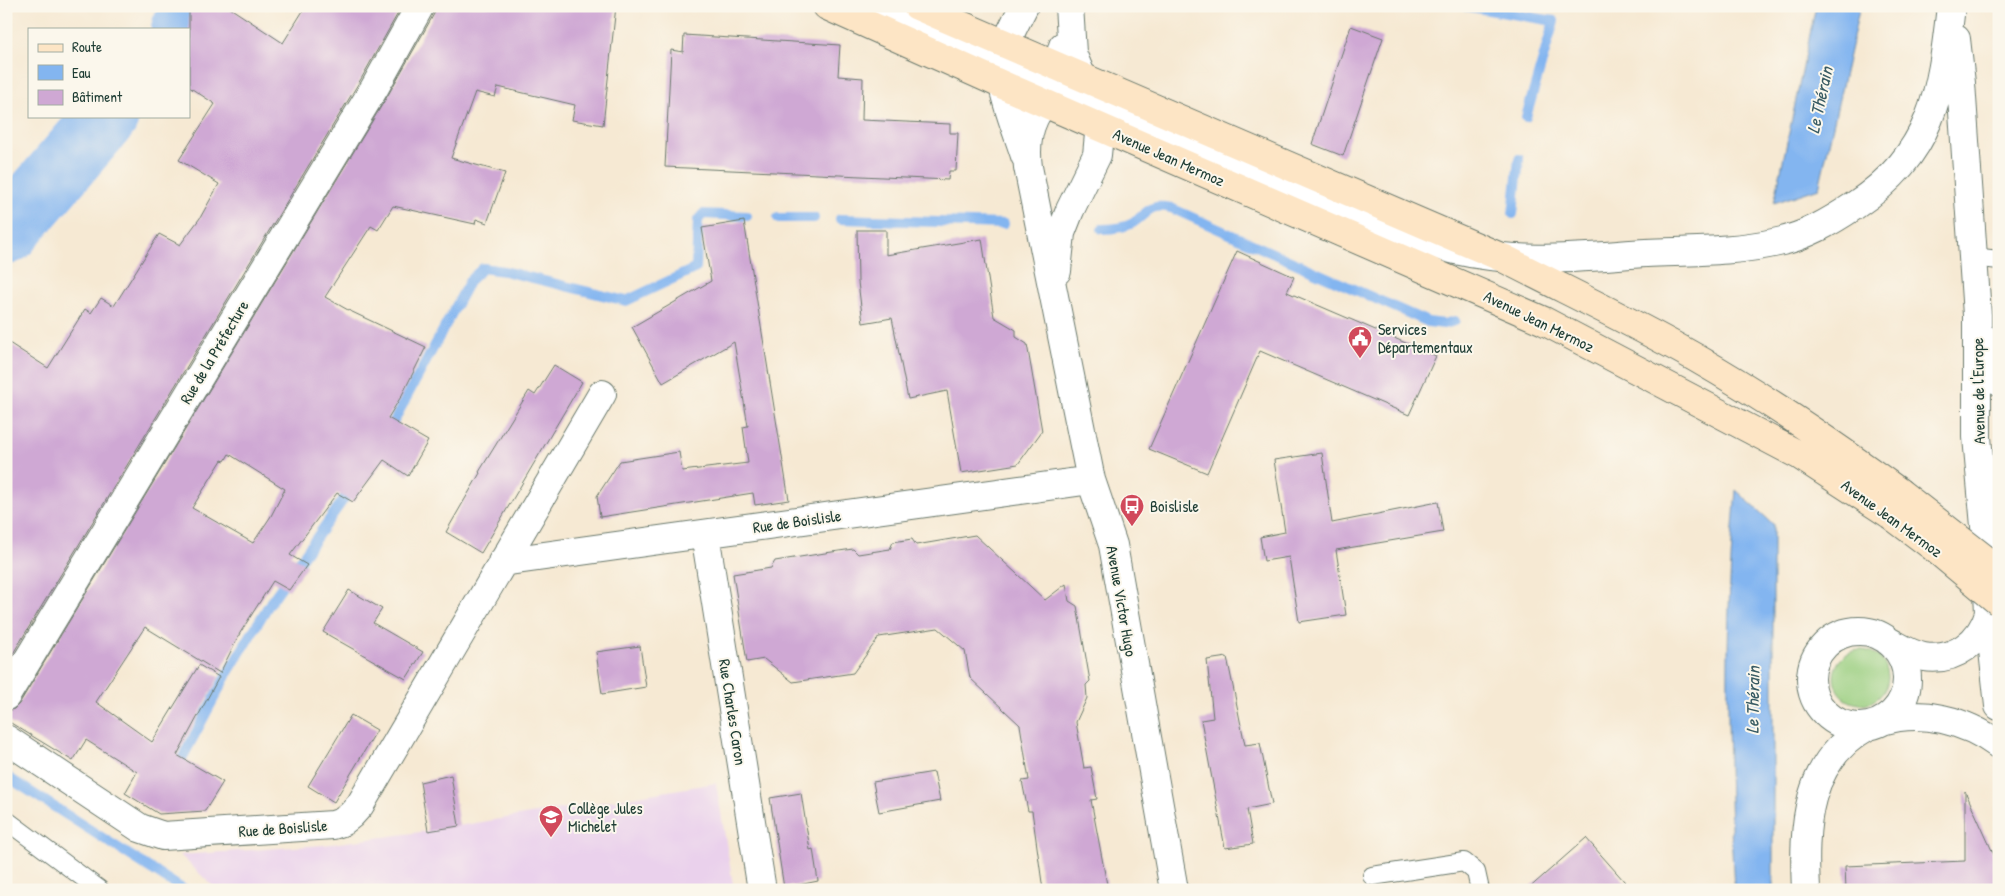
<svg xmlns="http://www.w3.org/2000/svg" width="2005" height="896" font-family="'Patrick Hand',sans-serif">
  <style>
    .built { fill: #ead1ec }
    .green { fill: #99ce7f; stroke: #5c865a }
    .water { fill: #83b5f0; stroke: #517992 }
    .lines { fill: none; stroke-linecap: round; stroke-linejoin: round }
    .stream { stroke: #83b5f0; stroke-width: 10 }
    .river { stroke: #83b5f0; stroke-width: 64 }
    .building { fill: #cfa8d4; fill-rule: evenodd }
    .service-casing { stroke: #6a796c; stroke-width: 20 }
    .minor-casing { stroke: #6a796c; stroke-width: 30 }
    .secondary-casing { stroke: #6a796c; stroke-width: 30 }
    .service { stroke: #fff; stroke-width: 18 }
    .minor { stroke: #fff; stroke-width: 28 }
    .secondary { stroke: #fde5c5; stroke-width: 28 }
    .secondary-bridge-casing { stroke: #6a796c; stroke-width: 30; stroke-linecap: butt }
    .secondary-bridge { stroke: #fde5c5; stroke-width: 28 }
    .labels { text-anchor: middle; stroke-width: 4; stroke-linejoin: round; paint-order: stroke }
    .street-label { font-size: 16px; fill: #1f3d34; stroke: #fbf7ec }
    .poi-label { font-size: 16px; fill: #1f3d34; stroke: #fbf7ec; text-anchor: start }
    .water-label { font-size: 18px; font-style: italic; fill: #385b63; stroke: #fbf7ec }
  </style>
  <rect width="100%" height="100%" fill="#fbf7ec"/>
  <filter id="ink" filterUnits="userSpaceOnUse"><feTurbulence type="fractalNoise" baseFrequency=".02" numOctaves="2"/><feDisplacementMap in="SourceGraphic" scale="10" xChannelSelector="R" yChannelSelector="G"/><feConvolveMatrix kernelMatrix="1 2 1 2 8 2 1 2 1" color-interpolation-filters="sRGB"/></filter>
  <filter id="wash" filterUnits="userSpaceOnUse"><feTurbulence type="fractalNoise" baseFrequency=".0096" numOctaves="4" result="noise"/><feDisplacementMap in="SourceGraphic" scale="20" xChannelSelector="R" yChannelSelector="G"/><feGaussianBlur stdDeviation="1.12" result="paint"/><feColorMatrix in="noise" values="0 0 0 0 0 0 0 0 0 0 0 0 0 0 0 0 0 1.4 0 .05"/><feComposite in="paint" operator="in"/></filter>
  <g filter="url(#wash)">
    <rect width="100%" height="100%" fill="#f6e9d3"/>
    <path class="built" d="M716,783L734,890H217L180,855L324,845L428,831Z"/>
    <path class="green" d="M1834 677a27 27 0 1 1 54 0a27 27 0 1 1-54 0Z"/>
    <path class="water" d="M1816,6H1860L1819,188L1774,203Z
      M1736,490L1773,524V890H1734C1727,757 1724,623 1736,490Z"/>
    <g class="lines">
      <path class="stream" d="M1465,6L1554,21L1526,117
        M1513,214L1519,159
        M778,218H814
        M840,219L1004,224
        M1102,229C1112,229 1124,228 1133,223C1149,212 1149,203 1171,208L1428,322L1444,324L1455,321
        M388,432L470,280L483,268L504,271L626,301L696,268L698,220L703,214L747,216
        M176,770L226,676L270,603L353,486
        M6,776L184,890"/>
      <path class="river" d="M183,29L198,12
        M6,233L107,116"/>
    </g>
    <g id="blocks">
      <path class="building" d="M189,6H227L283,43L306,6H402L361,79L6,665V341L48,368L85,309L91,313L101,298L114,306L159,234L180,245L200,218L219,184L179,160L215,104L189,87Z
        M436,6H616L603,125L572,120L575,105L498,87L495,97L475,92L451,158L505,173L487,223L476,219L475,224L393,206L378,230L371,226L325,297L348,310L426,347L402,395L388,418L428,441L408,476L384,460L353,502L337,493L290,555L307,565L289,590L273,581L240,633L220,673L145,627L96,702L152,742L199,665L219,677L177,755L223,782L205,811L159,814L125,793L137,772L86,740L73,761L6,720V712L14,709L19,704L388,95L434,14ZM229,454L285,489L271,516L253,543L192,508L222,460L225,461Z
        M1351,26L1383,38L1343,156L1312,144Z
        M684,35L840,45L838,76L863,78L862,120L950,124V133H958L956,171H949L948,180L665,167L671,50L683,52Z
        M744,221L789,500L755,505L753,493L600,517L597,496L620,461L679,452L682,471L748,463L743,427L748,426L734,342L663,383L632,327L711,281L702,228Z
        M857,230H886V255L982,239L994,317L1016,330V337L1027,344L1042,431L1018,464L961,473L947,391L908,399L892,318L863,323L858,282Z
        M1237,251L1294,277L1287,292L1436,356L1409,415L1260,351L1207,473L1149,449Z
        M554,365L582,382L481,553L446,532L480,473L479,472L529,391L535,395Z
        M1322,453L1332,523L1438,502L1443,532L1336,550L1346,615L1299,622L1289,557L1264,561L1260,537L1285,532L1274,460Z
        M975,535L1045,600L1066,584L1069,601L1077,606L1090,681L1086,685L1087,698L1076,722L1084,768L1091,767L1097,799L1091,800L1108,890H1043L1032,811H1028L1022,781L1029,780L1020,725L970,678L965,651L938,628L879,637L853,673L793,682L764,659L747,662L733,574L771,568L775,561L825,553L853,549L858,554L890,549L893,542L912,539L916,545Z
        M349,590L382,609L373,623L423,652L406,679L323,632Z
        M640,646L646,687L602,694L596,652Z
        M1227,657L1245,745L1260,743L1272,804L1247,809L1253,844L1225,848L1201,720L1213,718L1207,660Z
        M351,715L377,730L334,802L308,786Z
        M934,772L940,801L879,812L873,782Z
        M451,775L459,826L428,831L420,782Z
        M1965,791L1999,866V890H1846L1845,866L1965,861Z
        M801,793L810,850L813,849L818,881L784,888L770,798Z
        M1586,838L1632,890H1527Z"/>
    </g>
  </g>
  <g filter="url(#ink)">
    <use href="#blocks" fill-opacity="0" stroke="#6a796c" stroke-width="1"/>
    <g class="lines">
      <defs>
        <path id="service" d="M1973,257L1999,260
          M6,820L100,890
          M1372,876L1464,862L1476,872L1480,890"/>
        <path id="minor" d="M863,6L1015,72C1046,81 1055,78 1063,46
          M1024,6C1016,22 1006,39 1002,56C996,82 1017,130 1025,156
          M1956,39L1961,83L1977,315V437L1985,526L1989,613L1999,706
          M1057,271L1061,233L1070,210L1097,155L1099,134L1094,106L1072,53L1069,6
          M1984,338L1999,382
          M705,534L762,890
          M502,562L1091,480
          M1811 679a48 48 0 1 1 96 0a48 48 0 1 1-96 0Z
          M1888,641C1900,647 1911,655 1924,657C1955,662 1981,641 1989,613
          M6,696L375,87L420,6
          M1882,721C1922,709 1965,720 1999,745
          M6,739L140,828L163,836L333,825L342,822L351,815L360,805L602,394
          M1174,890L1113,545L1091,480L1028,167C1024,136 1033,91 1074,97C1134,123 1194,149 1254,175C1320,204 1385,234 1456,250C1519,265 1583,257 1646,253C1689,251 1735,252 1778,242C1806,236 1830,222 1854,206C1933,153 1941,95 1951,6
          M1806,890C1803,826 1805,761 1868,726"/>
        <path id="secondary" d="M827,6L1003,85L1544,321L1799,455L1891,515
          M917,6L1503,258C1567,291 1633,322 1696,358C1766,398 1833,444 1899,492"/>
      </defs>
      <use href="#service" class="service-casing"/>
      <use href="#minor" class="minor-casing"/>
      <use href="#secondary" class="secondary-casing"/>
      <use href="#service" class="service"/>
      <use href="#minor" class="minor"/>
      <use href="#secondary" class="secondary"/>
      <defs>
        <path id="secondary-bridge" d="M1899,492L1999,570
          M1891,515L1932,546L1999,602"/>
      </defs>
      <use href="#secondary-bridge" class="secondary-bridge-casing"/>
      <use href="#secondary-bridge" class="secondary-bridge"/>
    </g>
  </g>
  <defs>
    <symbol id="civic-pin" viewBox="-11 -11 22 30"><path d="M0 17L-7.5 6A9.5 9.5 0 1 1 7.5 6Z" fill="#d1495b" stroke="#fbf7ec"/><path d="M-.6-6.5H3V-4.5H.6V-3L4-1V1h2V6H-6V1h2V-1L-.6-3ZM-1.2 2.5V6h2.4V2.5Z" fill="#fff"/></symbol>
    <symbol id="bus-pin" viewBox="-11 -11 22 30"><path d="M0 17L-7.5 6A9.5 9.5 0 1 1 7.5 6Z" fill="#d1495b" stroke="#fbf7ec"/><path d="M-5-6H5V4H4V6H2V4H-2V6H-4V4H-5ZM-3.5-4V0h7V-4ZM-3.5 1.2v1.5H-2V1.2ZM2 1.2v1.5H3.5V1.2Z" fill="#fff"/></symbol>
    <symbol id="school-pin" viewBox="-11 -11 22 30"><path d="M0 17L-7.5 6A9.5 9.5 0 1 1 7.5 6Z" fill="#d1495b" stroke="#fbf7ec"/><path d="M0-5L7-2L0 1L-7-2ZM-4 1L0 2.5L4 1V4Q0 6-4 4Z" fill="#fff"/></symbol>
  </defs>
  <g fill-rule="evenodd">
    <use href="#civic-pin" x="1346" y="324" width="28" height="38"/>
    <use href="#bus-pin" x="1118" y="492" width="28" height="38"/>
    <use href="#school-pin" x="537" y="803" width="28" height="38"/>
  </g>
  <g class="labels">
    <g class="street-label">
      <text transform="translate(1169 157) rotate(24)" y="6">Avenue Jean Mermoz</text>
      <text transform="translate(1539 321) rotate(26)" y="6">Avenue Jean Mermoz</text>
      <text transform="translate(214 352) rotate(-59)" y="6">Rue de la Préfecture</text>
      <text transform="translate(1978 391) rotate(-91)" y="6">Avenue de l'Europe</text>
      <text transform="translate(1892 518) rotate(36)" y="6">Avenue Jean Mermoz</text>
      <text transform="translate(797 521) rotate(-8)" y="6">Rue de Boislisle</text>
      <text transform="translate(1122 601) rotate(80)" y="6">Avenue Victor Hugo</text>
      <text transform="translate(733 712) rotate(81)" y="6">Rue Charles Caron</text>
      <text transform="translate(283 828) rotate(-4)" y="6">Rue de Boislisle</text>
    </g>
    <g class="poi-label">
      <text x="1378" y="335">Services<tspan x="1378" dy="18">Départementaux</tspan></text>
      <text x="1150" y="512">Boislisle</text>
      <text x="568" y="814">Collège Jules<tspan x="568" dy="18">Michelet</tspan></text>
    </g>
    <g class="water-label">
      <text transform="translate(1820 100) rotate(-78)" y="6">Le Thérain</text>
      <text transform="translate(1753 700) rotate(-89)" y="6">Le Thérain</text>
    </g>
  </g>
  <rect width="2005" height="896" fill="none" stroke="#fbf7ec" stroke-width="25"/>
  <rect x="28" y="28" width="162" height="90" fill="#fbf7ec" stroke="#a3ada2"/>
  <rect x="38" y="44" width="25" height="8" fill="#fde5c5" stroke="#a3ada2"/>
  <text x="72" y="52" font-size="15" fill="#1f3d34">Route</text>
  <rect x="38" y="65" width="25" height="15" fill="#83b5f0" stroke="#a3ada2"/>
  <text x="72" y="78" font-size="15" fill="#1f3d34">Eau</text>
  <rect x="38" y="90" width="25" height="15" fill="#cfa8d4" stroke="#a3ada2"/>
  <text x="72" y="102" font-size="15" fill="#1f3d34">Bâtiment</text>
</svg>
